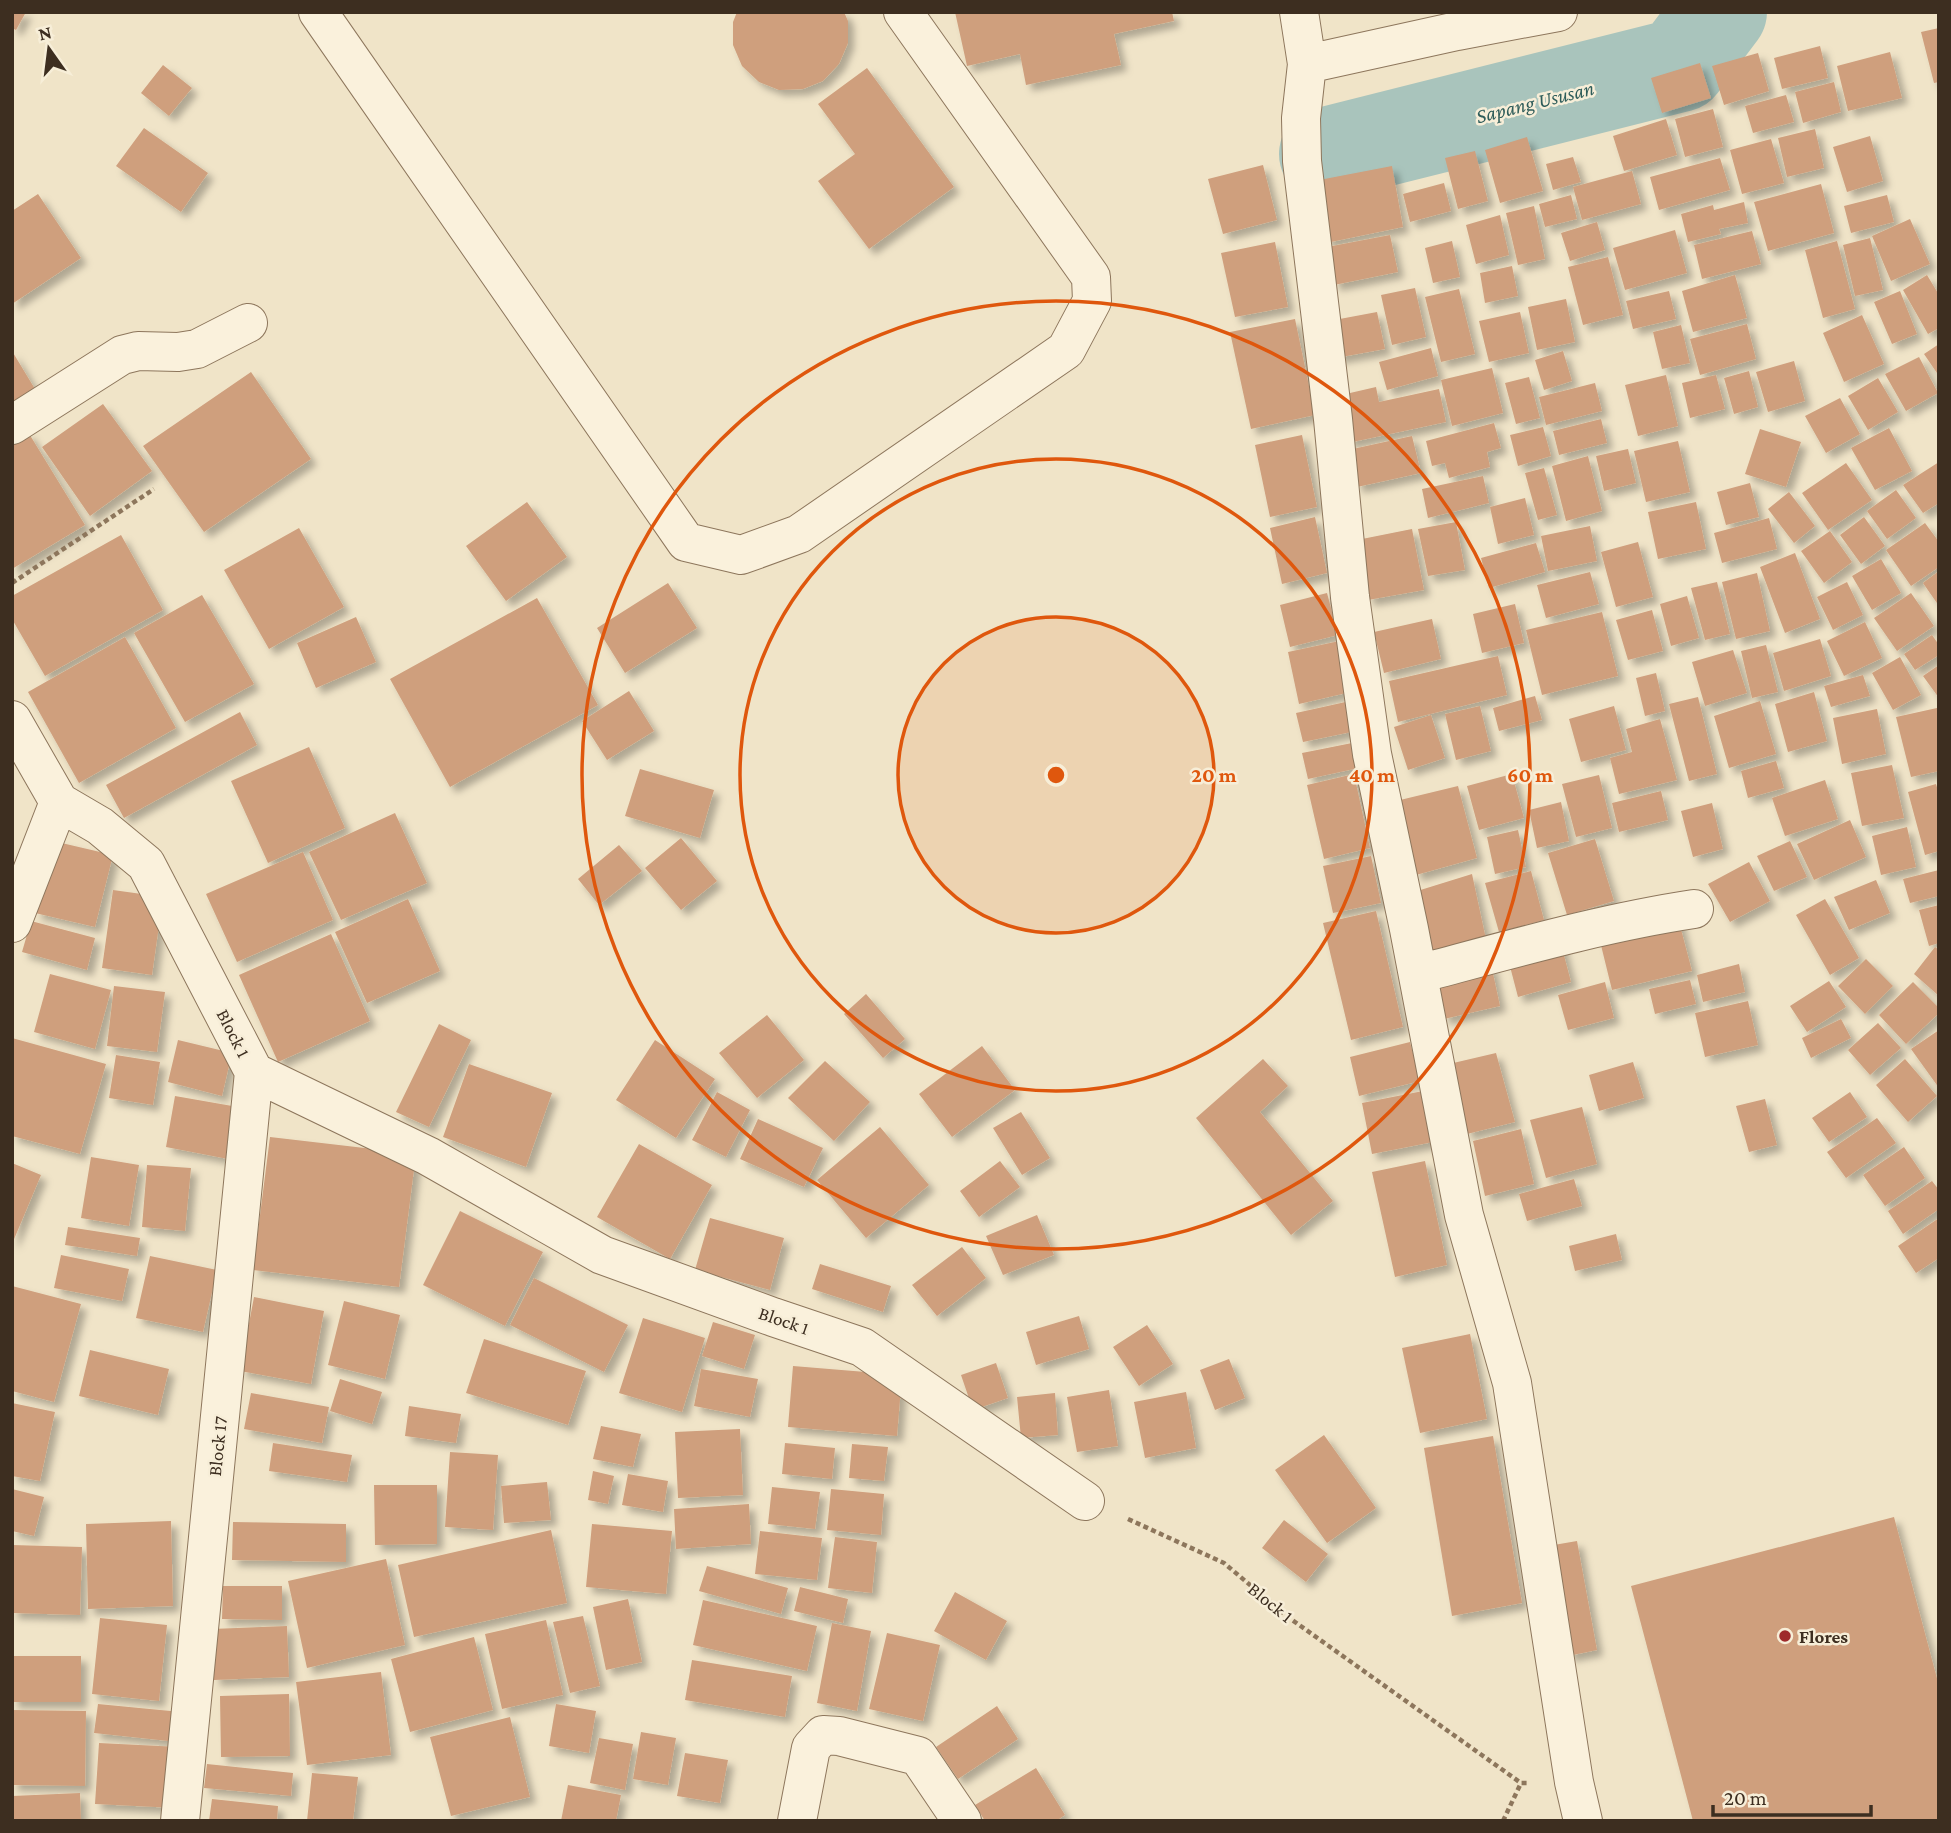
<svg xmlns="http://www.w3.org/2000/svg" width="1951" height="1833" font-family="'Crimson Pro',serif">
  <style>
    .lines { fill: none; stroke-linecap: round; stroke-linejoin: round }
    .river { stroke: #a9c4bc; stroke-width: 94 }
    .building { fill: #cf9f7d; filter: url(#shadow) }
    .minor-casing { stroke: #8d765c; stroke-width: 40 }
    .path { stroke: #8d765c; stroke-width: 4.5; stroke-dasharray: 5 3.5; stroke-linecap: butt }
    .minor { stroke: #faf1dc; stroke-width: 38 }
    .ring { fill: none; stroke: #df570d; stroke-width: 3.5 }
    .poi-dot { fill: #9e2a2b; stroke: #f7eed8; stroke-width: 2.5 }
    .labels { text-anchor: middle; stroke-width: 5; stroke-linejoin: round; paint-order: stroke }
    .street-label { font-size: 19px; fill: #3d2e20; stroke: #f7eed8 }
    .poi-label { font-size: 19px; font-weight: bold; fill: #3d2e20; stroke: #f7eed8; text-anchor: start }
    .water-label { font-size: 21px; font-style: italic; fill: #2f5d5a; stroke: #f7eed8 }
    .centre { fill: #df570d; stroke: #f7eed8; stroke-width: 3.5 }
    .ring-label { font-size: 21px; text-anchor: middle; font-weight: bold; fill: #df570d; stroke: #f7eed8; stroke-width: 5; stroke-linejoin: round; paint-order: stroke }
  </style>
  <defs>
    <filter id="shadow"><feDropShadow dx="6" dy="6" stdDeviation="3.5" flood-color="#0004"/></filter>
  </defs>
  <rect width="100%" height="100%" fill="#f0e4c8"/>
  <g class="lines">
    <path class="river" d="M1326,154L1680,65L1720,12"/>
  </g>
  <path class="building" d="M12,12H26L16,30L12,28Z
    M737,12H844L848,21V43L839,64L823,81L803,89L779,90L759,82L742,66L733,45V22Z
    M955,12H1172L1174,21L1114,34L1121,65L1026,85L1020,54L967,66Z
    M1939,28V82L1934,83L1921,32Z
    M1820,46L1828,78L1782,89L1774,58Z
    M1890,52L1902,98L1848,111L1837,66Z
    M1758,53L1769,91L1724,105L1712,66Z
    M1700,63L1711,98L1662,113L1651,78Z
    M163,65L192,88L169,116L141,93Z
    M867,68L954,187L869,249L818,181L855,154L818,104Z
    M1834,82L1841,112L1803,123L1795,92Z
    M1786,95L1794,122L1753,133L1745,106Z
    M1713,109L1723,147L1685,157L1675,119Z
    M1666,119L1677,155L1624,171L1613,136Z
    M144,128L208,173L181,212L116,166Z
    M1815,129L1824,168L1787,177L1778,138Z
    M1870,136L1883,181L1847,192L1833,147Z
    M1527,137L1543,191L1500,203L1485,150Z
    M1771,139L1784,183L1742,194L1730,150Z
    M1475,151L1488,201L1458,209L1445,158Z
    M1573,157L1581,182L1553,190L1546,164Z
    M1720,158L1730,190L1659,210L1650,177Z
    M1263,165L1277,220L1223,234L1208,179Z
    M1392,166L1403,227L1326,243L1314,181Z
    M1632,171L1641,204L1582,220L1573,187Z
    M1444,183L1451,211L1410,222L1403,194Z
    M1821,184L1834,233L1768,251L1754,202Z
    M38,194L81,258L12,304V211Z
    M1571,195L1577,219L1545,227L1539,204Z
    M1887,195L1894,222L1851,233L1844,206Z
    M1744,202L1748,223L1719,229L1721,234L1688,242L1681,214L1713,205L1714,210Z
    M1534,206L1545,259L1518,265L1506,213Z
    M1500,215L1509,255L1476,264L1466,225Z
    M1910,219L1930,264L1891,281L1872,236Z
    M1597,222L1605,250L1570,261L1561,233Z
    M1675,230L1687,273L1625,290L1613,248Z
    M1752,231L1761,264L1702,279L1694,245Z
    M1390,235L1398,272L1334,285L1327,247Z
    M1870,238L1883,290L1855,296L1843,245Z
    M1452,241L1460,277L1433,283L1425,248Z
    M1837,241L1855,309L1823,318L1805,250Z
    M1275,242L1288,307L1235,317L1221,253Z
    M1608,257L1623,315L1583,325L1568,267Z
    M1512,266L1518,296L1485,303L1480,273Z
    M1735,275L1747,318L1693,332L1682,291Z
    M1927,275L1939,295V328L1928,334L1903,290Z
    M1415,288L1426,337L1392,345L1381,295Z
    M1459,289L1475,354L1441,362L1425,297Z
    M1669,291L1676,319L1633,329L1626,301Z
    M1900,291L1917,334L1892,344L1874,302Z
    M1566,299L1575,342L1537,350L1528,307Z
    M1377,312L1385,349L1336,358L1329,321Z
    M1520,312L1529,353L1489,362L1479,321Z
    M1862,315L1884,364L1844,382L1823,333Z
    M1295,319L1315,415L1251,429L1230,332Z
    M1747,324L1756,359L1700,375L1690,339Z
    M1681,325L1690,363L1662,369L1653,332Z
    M1939,344V376L1924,354Z
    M1431,348L1438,376L1387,390L1379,362Z
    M12,351L41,399L12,416Z
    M1563,351L1572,381L1544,390L1535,360Z
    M1919,357L1938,393L1906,411L1885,374Z
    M1794,361L1805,401L1768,412L1756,372Z
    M1492,368L1503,413L1452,426L1441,380Z
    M1749,371L1758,407L1734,414L1724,378Z
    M251,372L311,459L204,532L143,446Z
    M1666,375L1678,426L1638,436L1625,385Z
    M1716,375L1725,409L1690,418L1682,383Z
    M1529,377L1540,418L1516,424L1505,383Z
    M1878,378L1898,412L1868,430L1848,396Z
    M1595,383L1602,411L1546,425L1539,397Z
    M1376,387L1379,402L1439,389L1446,422L1348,443L1337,396Z
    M1840,398L1860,434L1826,453L1805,416Z
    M103,404L152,471L90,516L42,447Z
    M1601,419L1607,443L1559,455L1553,431Z
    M1494,423L1501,448L1487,452L1490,467L1449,478L1445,463L1432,466L1426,441Z
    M1543,427L1551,456L1518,466L1510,435Z
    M1889,428L1912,471L1875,490L1851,448Z
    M1760,429L1801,442L1786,487L1745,474Z
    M28,432L85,525L12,569V442Z
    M1302,435L1317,507L1270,517L1255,445Z
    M1412,436L1421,473L1357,487L1348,450Z
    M1678,441L1690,492L1646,502L1634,451Z
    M1628,449L1636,483L1604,491L1596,456Z
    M1588,456L1602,511L1566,521L1552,466Z
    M1939,462V503L1923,513L1903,485Z
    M1846,463L1872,500L1828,530L1802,493Z
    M1544,468L1557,515L1538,520L1525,473Z
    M1483,476L1489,503L1428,518L1422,489Z
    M1750,483L1759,517L1726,525L1717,492Z
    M1896,490L1916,518L1887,539L1867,511Z
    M1789,492L1815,526L1794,543L1768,509Z
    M1525,498L1534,535L1498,544L1490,507Z
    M527,502L567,557L506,601L466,546Z
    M1696,502L1706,549L1658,559L1648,512Z
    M1315,517L1327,573L1282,584L1270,528Z
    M1864,517L1885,546L1861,564L1840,535Z
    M1769,518L1777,549L1722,563L1714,533Z
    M1456,522L1465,570L1428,576L1418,529Z
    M1925,523L1939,542V567L1911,586L1886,550Z
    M1590,526L1597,561L1548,571L1541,536Z
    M299,528L344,607L269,649L224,570Z
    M1412,529L1424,590L1368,600L1357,540Z
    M1830,531L1852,562L1824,583L1801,551Z
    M121,535L163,610L45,676L12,619V596Z
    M1638,542L1653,597L1616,607L1601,552Z
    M1536,543L1545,572L1489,588L1481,558Z
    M1795,553L1820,619L1785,633L1760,567Z
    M1881,559L1901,593L1872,610L1852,576Z
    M1939,571V606L1923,583Z
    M1590,572L1599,604L1546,618L1537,585Z
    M1757,573L1770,631L1736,639L1722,582Z
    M1717,582L1730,634L1705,640L1691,588Z
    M1847,582L1863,615L1833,630L1817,597Z
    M668,583L697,628L625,673L597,628Z
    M1327,593L1338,635L1290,647L1280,605Z
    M1911,593L1934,626L1897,651L1874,618Z
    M202,595L254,684L185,722L134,633Z
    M1687,596L1699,638L1671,646L1660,604Z
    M537,598L598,705L450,787L390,679Z
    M1515,604L1524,643L1482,653L1473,614Z
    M1652,610L1663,651L1628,660L1616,620Z
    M1602,612L1618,676L1542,695L1526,630Z
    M356,617L376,662L316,688L297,643Z
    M1432,619L1441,659L1384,673L1374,632Z
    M1865,622L1882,658L1844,676L1827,641Z
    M1932,635L1939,645V655L1915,670L1904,654Z
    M125,637L176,728L79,783L28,692Z
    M1820,639L1831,676L1784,691L1773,653Z
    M1344,640L1355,691L1299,704L1288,652Z
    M1766,645L1778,692L1752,698L1741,651Z
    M1733,650L1747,693L1705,706L1692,662Z
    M1498,656L1507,695L1398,722L1389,681Z
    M1900,657L1921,695L1893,710L1872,673Z
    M1939,665V698L1923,676Z
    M1656,673L1665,711L1645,716L1636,678Z
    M1863,675L1870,696L1831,707L1824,686Z
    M629,691L654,731L607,760L582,721Z
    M1814,692L1827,741L1788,752L1775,704Z
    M1535,696L1542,720L1499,731L1493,708Z
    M1698,697L1717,774L1689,781L1669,704Z
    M1350,701L1356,731L1303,742L1296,713Z
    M1760,701L1776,754L1729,768L1714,716Z
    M1480,706L1491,751L1456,760L1445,714Z
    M1614,706L1626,750L1581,762L1569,719Z
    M1937,708L1939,715V771L1911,777L1896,717Z
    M1877,709L1886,754L1842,764L1833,718Z
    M240,712L257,745L124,818L106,785Z
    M1431,715L1445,758L1408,770L1394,727Z
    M1660,719L1677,780L1619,794L1610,758L1632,752L1626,729Z
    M1357,742L1363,767L1308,779L1302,753Z
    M309,747L345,828L268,863L231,781Z
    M1776,761L1784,788L1748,798L1741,771Z
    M1892,765L1904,818L1862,826L1851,773Z
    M640,769L714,790L700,838L625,816Z
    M1354,774L1370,848L1324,859L1307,785Z
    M1512,774L1524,818L1479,830L1467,786Z
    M1599,775L1612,828L1576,837L1562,784Z
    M1825,780L1838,819L1785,836L1772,798Z
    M1936,784L1939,794V851L1925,855L1908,792Z
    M1458,786L1477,858L1416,875L1396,801Z
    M1661,791L1668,820L1619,832L1612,803Z
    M1561,802L1569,841L1537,848L1529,810Z
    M1712,803L1723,849L1693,857L1681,811Z
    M395,813L427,883L341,920L309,852Z
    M1850,820L1866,857L1814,880L1797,844Z
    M1907,827L1916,867L1881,875L1872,836Z
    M1518,830L1526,867L1495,874L1487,837Z
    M681,838L717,881L681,910L645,868Z
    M1595,839L1614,901L1567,915L1548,853Z
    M53,841L113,855L95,927L35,913Z
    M1790,841L1807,877L1774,891L1757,856Z
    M619,845L642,871L599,905L578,879Z
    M303,852L333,920L237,962L206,894Z
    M1371,856L1381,903L1333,913L1323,866Z
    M1749,862L1770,901L1730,922L1708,884Z
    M1939,870V896L1910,903L1903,879Z
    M1531,871L1544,920L1499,932L1485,883Z
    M1472,874L1487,944L1424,957L1414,892Z
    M1876,880L1890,913L1849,930L1834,897Z
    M113,890L163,897L152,975L102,968Z
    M408,899L440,971L367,1003L335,932Z
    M1825,899L1859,958L1830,975L1796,915Z
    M1939,905V943L1929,946L1919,910Z
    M1376,911L1403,1027L1351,1040L1323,923Z
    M1677,914L1692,971L1612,990L1598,933Z
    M31,921L95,938L87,970L22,952Z
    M331,934L370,1021L278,1062L239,975Z
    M1560,940L1571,982L1518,997L1507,955Z
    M1935,947L1939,950V996L1914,974Z
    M1866,959L1893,986L1865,1014L1838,986Z
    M1491,964L1500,1006L1444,1019L1433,976Z
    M1739,964L1745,992L1703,1002L1697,975Z
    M50,974L111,990L95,1049L34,1032Z
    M1690,980L1696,1004L1655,1014L1649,989Z
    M1829,981L1846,1007L1807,1032L1790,1006Z
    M1605,982L1614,1018L1568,1030L1558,995Z
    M1913,982L1939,1008V1013L1906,1044L1879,1015Z
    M114,986L165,992L157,1052L107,1046Z
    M866,994L905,1039L883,1058L844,1014Z
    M1748,1001L1758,1045L1705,1057L1695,1013Z
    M767,1015L804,1060L757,1098L719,1053Z
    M1841,1019L1851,1038L1811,1058L1802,1038Z
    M1878,1023L1901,1048L1870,1075L1848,1050Z
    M439,1024L471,1040L429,1127L396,1112Z
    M1939,1030V1088L1911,1049Z
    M12,1038L106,1064L80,1154L12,1136Z
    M178,1040L232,1053L222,1096L168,1082Z
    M655,1040L715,1079L676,1138L616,1100Z
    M1410,1042L1420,1081L1359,1096L1350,1057Z
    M982,1046L1015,1090L952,1137L919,1094Z
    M1496,1053L1515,1122L1467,1134L1449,1064Z
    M116,1055L160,1062L153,1105L109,1098Z
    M1263,1059L1288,1086L1260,1112L1333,1201L1291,1235L1196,1118Z
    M1905,1059L1937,1096L1908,1122L1876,1085Z
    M825,1061L870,1102L834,1141L788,1098Z
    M1633,1062L1644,1098L1599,1111L1589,1075Z
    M469,1064L552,1093L526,1167L443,1137Z
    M1423,1091L1433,1142L1372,1154L1362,1103Z
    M717,1092L750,1110L726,1157L692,1140Z
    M1850,1092L1867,1117L1829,1142L1812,1118Z
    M175,1096L238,1107L228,1159L166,1147Z
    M1765,1099L1777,1145L1749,1152L1736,1106Z
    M1582,1107L1597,1164L1546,1178L1530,1120Z
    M1021,1112L1050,1158L1022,1175L993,1128Z
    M1877,1118L1896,1143L1846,1178L1827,1152Z
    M758,1119L823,1148L804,1187L740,1159Z
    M880,1127L929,1185L866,1238L817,1180Z
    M1521,1129L1534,1184L1485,1196L1473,1141Z
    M270,1137L416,1154L399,1287L253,1270Z
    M639,1144L712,1185L670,1259L597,1217Z
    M1904,1147L1925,1178L1885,1206L1863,1175Z
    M91,1157L139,1165L129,1226L81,1218Z
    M1000,1161L1020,1187L979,1217L960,1191Z
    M1425,1161L1447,1265L1395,1277L1372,1172Z
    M12,1163L41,1175L12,1244Z
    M147,1165L191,1168L185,1231L142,1227Z
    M1574,1179L1582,1206L1527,1221L1519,1194Z
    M1932,1181L1939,1190V1209L1903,1234L1888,1211Z
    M460,1211L543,1252L505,1326L423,1285Z
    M1037,1215L1054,1255L1003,1275L986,1236Z
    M710,1218L784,1238L770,1290L695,1270Z
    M1939,1218V1258L1916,1273L1898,1246Z
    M68,1227L140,1238L137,1256L65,1245Z
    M1616,1234L1622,1260L1575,1271L1569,1246Z
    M962,1247L986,1278L937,1316L912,1285Z
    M61,1255L129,1269L122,1301L54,1288Z
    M150,1256L217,1270L203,1332L136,1318Z
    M820,1264L891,1286L883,1312L812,1289Z
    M534,1278L628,1325L604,1372L510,1325Z
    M12,1286L81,1304L54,1402L12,1391Z
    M254,1297L324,1311L311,1384L240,1371Z
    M344,1301L400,1315L385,1379L328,1365Z
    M1079,1316L1089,1349L1036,1365L1026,1332Z
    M643,1318L705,1338L682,1412L619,1393Z
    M713,1322L755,1335L744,1369L702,1356Z
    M1147,1325L1173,1364L1139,1386L1113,1347Z
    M1470,1334L1487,1419L1420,1433L1402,1348Z
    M484,1339L586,1371L568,1425L466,1393Z
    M90,1350L169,1369L158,1415L79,1396Z
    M1229,1359L1245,1398L1215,1410L1200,1370Z
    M996,1363L1008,1398L973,1410L961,1375Z
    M793,1366L902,1375L897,1436L788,1427Z
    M701,1369L758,1379L750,1417L694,1406Z
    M340,1379L382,1392L372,1424L330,1411Z
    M1109,1390L1118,1446L1077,1452L1067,1397Z
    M1186,1392L1196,1448L1145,1458L1134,1402Z
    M251,1393L329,1407L322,1443L244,1429Z
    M1055,1393L1058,1435L1021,1438L1017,1397Z
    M12,1403L55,1412L40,1481L12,1476Z
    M409,1406L461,1414L456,1443L405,1436Z
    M601,1426L641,1434L633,1467L593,1459Z
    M740,1429L743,1495L678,1498L675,1432Z
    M1324,1435L1376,1508L1327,1543L1275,1470Z
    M1493,1436L1522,1603L1452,1616L1424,1448Z
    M273,1443L352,1455L347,1482L269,1471Z
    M785,1443L835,1448L832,1479L782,1474Z
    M852,1444L888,1447L884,1481L849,1478Z
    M450,1452L498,1455L493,1530L445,1527Z
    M593,1471L614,1476L608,1504L588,1500Z
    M628,1474L668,1481L663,1512L622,1505Z
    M547,1482L551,1520L504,1523L501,1486Z
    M374,1485H437V1544L375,1545Z
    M772,1487L820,1492L815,1529L768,1524Z
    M12,1489L44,1497L34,1536L12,1531Z
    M831,1489L884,1494L881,1535L827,1530Z
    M749,1504L751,1544L676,1549L674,1509Z
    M1894,1517L1939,1686V1821H1693L1631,1586Z
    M1284,1520L1328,1554L1306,1582L1262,1548Z
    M171,1521L173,1606L88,1609L86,1524Z
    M233,1522L346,1524V1562L232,1560Z
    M592,1524L672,1531L666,1594L586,1587Z
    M551,1530L567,1603L414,1637L398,1565Z
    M760,1531L822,1538L817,1580L755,1574Z
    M835,1537L877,1542L872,1593L828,1588Z
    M1577,1541L1597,1650L1568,1656L1548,1546Z
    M12,1545L82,1547L80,1615L12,1613Z
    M386,1559L405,1645L307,1668L288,1581Z
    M707,1566L788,1588L781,1614L699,1591Z
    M223,1586H282V1620L222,1619Z
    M800,1587L848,1599L843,1623L794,1611Z
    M955,1592L1007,1621L986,1660L934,1631Z
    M628,1599L642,1662L606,1670L593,1607Z
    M703,1600L817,1626L807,1671L693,1645Z
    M583,1616L600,1686L570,1693L553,1622Z
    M100,1618L167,1625L159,1701L92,1694Z
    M546,1620L563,1695L502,1709L485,1634Z
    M832,1623L871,1631L857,1711L817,1703Z
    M287,1626L289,1677L214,1680L212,1629Z
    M887,1633L940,1645L923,1721L869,1709Z
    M474,1637L493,1710L410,1732L391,1659Z
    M12,1656H81V1702H12Z
    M692,1660L792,1676L785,1717L685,1700Z
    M381,1672L391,1755L307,1765L296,1682Z
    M289,1694L290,1756L221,1757L220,1696Z
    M98,1704L181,1712L178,1742L94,1733Z
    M556,1704L596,1711L589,1753L549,1746Z
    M997,1706L1018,1739L958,1779L936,1747Z
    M12,1710L86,1711L85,1786L12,1785Z
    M510,1717L530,1797L451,1816L430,1737Z
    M641,1732L676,1738L668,1785L633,1779Z
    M599,1738L633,1744L625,1790L590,1783Z
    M99,1743L179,1747L176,1808L95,1804Z
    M685,1753L728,1760L720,1803L677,1796Z
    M207,1764L293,1773L291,1796L204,1788Z
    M1036,1768L1065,1815L1056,1821H985L975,1805Z
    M312,1773L358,1777L353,1821H307Z
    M568,1785L621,1795L616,1821H561Z
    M80,1793L81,1821H12V1796Z
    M212,1799L278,1806L277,1821H209Z"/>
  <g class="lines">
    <defs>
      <path id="minor" d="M318,12L686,542L741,555L799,534L1066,350L1092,301L1091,277L903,12
        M1299,12L1307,64L1301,118L1302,161L1333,419L1350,597L1372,754L1409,929L1464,1215L1512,1383L1574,1782L1583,1821
        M1307,64L1457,31L1558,12
        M12,425L122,355L138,351L178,352L197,349L248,323
        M12,720L59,802
        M59,802L100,826L146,864L254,1072L428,1156L602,1255L773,1317L862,1347L1085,1501
        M12,923L59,802
        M1418,974C1509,950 1601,923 1694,909
        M180,1821L254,1072
        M797,1821L811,1748L823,1735L839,1736L918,1756L962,1821"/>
    </defs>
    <use href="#minor" class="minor-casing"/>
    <path class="path" d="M12,583L154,489
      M1128,1519L1224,1563L1288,1617L1521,1783H1527
      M1503,1821L1521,1783"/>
    <use href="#minor" class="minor"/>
  </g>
  <circle cx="1056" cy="775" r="158" fill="#df570d" fill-opacity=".12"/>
  <g class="ring">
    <circle cx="1056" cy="775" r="158"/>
    <circle cx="1056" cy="775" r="316"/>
    <circle cx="1056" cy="775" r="474"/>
  </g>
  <circle class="poi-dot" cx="1785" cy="1636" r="7"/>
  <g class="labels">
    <g class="street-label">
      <text transform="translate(234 1033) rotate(63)" y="7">Block 1</text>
      <text transform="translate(784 1320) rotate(19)" y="7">Block 1</text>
      <text transform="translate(217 1446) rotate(-84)" y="7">Block 17</text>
      <text transform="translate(1271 1602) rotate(39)" y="7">Block 1</text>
    </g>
    <g class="poi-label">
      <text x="1799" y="1643">Flores</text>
    </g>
    <g class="water-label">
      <text transform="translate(1535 102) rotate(-14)" y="7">Sapang Ususan</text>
    </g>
  </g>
  <circle cx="1056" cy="775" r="10" class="centre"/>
  <g class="ring-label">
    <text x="1214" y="782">20 m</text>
    <text x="1372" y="782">40 m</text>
    <text x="1530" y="782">60 m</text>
  </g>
  <rect width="1951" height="1833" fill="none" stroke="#3d2e20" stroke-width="28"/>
  <g transform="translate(49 49) rotate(346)" stroke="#f7eed8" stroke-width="5" paint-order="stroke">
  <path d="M0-5L12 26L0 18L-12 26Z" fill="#3d2e20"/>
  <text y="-10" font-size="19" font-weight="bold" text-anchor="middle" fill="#3d2e20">N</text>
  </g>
  <path d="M1713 1805v10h158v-10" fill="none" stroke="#3d2e20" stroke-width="3.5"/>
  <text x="1724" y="1805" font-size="21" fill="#3d2e20" stroke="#f7eed8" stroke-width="5" paint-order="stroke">20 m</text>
</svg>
